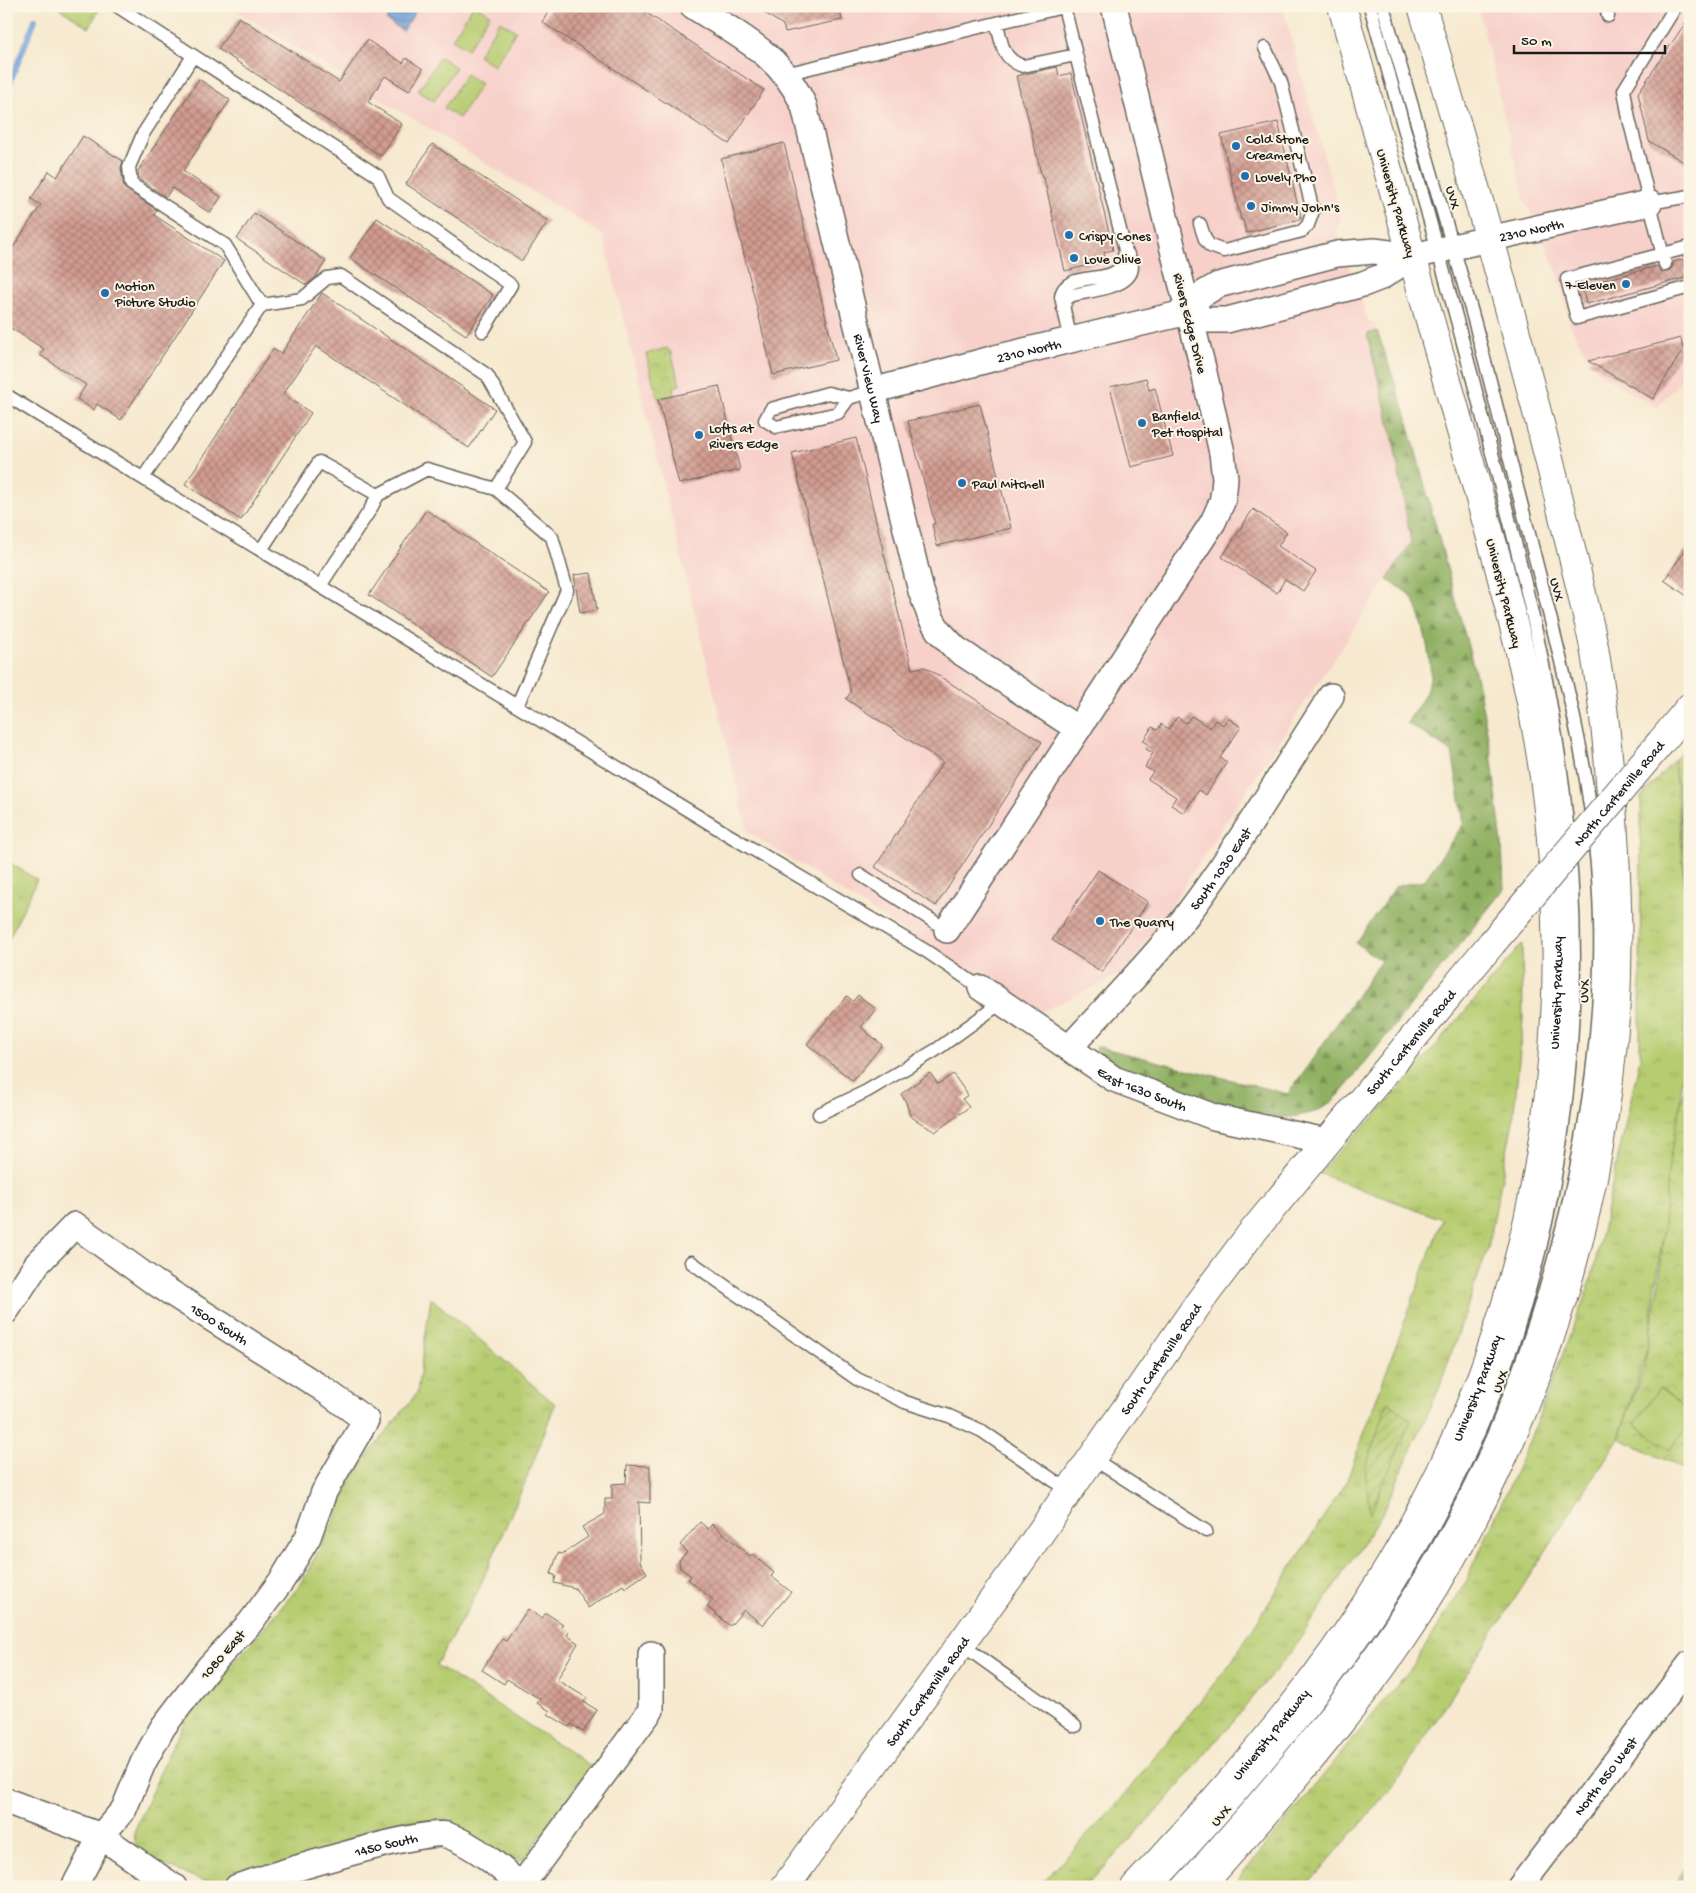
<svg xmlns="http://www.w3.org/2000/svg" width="1696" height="1893" font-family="'Gochi Hand',sans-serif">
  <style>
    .built { fill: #f7d0ca }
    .grass { fill: url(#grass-tufts); stroke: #697446 }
    .forest { fill: url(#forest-firs); stroke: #56663f }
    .park { fill: url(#park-crowns); stroke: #697446 }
    .garden { fill: url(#garden-furrows); stroke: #697446 }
    .pitch { fill: #b6cc70; stroke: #697446 }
    .water { fill: url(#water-rules); stroke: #465e7a }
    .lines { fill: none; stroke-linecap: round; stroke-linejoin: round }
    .stream { stroke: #709fd9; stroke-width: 6 }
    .building { fill: url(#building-cross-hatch) }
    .service-casing { stroke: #68645b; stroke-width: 15 }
    .minor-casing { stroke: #68645b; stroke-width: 28 }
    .tertiary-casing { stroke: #68645b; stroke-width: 30 }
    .primary-casing { stroke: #68645b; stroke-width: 30 }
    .service { stroke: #fff; stroke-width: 12 }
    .minor { stroke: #fff; stroke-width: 25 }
    .tertiary { stroke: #fff; stroke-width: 28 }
    .primary { stroke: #fff; stroke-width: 28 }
    .tertiary-bridge-casing { stroke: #68645b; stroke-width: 30; stroke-linecap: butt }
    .tertiary-bridge { stroke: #fff; stroke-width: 28 }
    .poi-dot { fill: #1f6fb2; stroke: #fcf5e5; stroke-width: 2 }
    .labels { text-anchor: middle; stroke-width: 4; stroke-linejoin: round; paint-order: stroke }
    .poi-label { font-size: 14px; fill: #1c1c1c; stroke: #fcf5e5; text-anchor: start }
    .street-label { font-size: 14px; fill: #1c1c1c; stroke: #fcf5e5 }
  </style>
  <defs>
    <pattern id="grass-tufts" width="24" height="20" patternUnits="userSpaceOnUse" patternTransform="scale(1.25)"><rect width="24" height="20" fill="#b6cc70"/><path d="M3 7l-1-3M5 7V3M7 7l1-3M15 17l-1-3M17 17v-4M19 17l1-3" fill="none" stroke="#9caf60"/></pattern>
    <pattern id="forest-firs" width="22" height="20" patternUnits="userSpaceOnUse" patternTransform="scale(1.25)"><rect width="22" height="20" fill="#90b062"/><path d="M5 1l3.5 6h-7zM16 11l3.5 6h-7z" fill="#758e50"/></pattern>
    <pattern id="park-crowns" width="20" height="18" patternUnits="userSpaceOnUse" patternTransform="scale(1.25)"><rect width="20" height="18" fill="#b6cc70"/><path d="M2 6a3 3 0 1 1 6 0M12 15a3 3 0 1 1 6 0" fill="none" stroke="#9caf60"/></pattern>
    <pattern id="garden-furrows" width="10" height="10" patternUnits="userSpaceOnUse" patternTransform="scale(1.25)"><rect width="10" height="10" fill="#b6cc70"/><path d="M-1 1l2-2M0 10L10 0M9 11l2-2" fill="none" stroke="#9caf60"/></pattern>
    <pattern id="water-rules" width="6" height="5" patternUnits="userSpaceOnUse" patternTransform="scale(1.25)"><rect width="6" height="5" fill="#709fd9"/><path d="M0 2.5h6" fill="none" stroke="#5b81af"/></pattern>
    <pattern id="building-cross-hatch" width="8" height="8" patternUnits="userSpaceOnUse" patternTransform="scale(1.25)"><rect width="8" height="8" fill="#d29c91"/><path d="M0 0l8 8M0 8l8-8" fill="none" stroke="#aa7e76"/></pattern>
  </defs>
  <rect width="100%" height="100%" fill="#fcf5e5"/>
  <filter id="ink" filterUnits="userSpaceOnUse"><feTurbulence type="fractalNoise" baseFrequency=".02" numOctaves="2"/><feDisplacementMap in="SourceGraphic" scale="10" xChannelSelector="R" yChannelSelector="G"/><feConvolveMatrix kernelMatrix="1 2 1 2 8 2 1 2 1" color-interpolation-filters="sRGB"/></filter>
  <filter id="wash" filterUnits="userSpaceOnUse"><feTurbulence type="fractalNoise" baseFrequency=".0096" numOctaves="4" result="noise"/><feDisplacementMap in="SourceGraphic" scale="20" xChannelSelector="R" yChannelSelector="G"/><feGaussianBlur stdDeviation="1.12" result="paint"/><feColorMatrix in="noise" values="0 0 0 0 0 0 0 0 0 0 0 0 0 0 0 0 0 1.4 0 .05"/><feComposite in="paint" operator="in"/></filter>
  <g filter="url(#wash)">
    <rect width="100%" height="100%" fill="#f6e9cf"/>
    <path class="built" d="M229,6H1282L1340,212L1341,221L1337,229L1369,323L1374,322L1377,331L1367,334L1393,439L1411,543L1127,971L1035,1015L748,832L603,235Z
      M1478,6H1690V369L1657,408L1596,371L1570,325L1559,276L1524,199Z"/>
    <path class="grass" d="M1674,760L1689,933L1680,1108L1648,1345L1619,1438L1396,1782L1306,1887H1232L1412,1667L1466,1582L1526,1449L1591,1281L1640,1058L1641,797Z
      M6,860L37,880L6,945Z
      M1522,944L1523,1020L1513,1121L1488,1248L1438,1391L1382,1514L1292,1651L1160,1808L1085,1887H1038L1117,1804L1230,1664L1347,1480L1442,1219L1318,1173L1389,1101Z
      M431,1298L555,1404L531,1468L477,1593L436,1665L591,1766L524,1859C508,1865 476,1840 462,1832L231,1878L204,1881L159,1863L136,1847L134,1832L173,1743L190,1712L211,1686L250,1645L301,1584L337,1515L352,1479L368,1455L417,1393Z
      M1690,1862V1887H1672Z"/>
    <path class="forest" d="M1377,331L1406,415L1477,680L1491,752L1502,844L1504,889L1339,1095L1328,1105L1315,1112L1293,1117H1282L1221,1108L1139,1081L1096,1053L1095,1046L1288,1094L1381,961L1356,943L1396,886L1424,881L1464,823L1452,752L1407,723C1415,709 1427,696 1430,679C1433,665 1421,609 1412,598C1406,590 1395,585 1387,580L1411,543L1393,439L1367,334Z"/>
    <path class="park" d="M56,6H101L89,28Z
      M667,348L671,352L680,385L673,387L674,395L658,399L646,354Z
      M1690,742V945L1679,797L1674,760Z
      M1690,967V1460L1684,1469L1619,1438L1644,1366L1659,1285L1669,1162L1684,1088Z"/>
    <path class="garden" d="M1388,1402L1411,1420L1370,1514L1365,1469Z"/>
    <path class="pitch" d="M473,6H477L490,14L468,49L452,39Z
      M500,21L516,31L494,66L478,55Z
      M440,57L456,67L434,101L418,91Z
      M466,74L481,84L459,118L444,108Z
      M1659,1388L1690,1411V1422L1670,1450L1635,1424Z"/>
    <path class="water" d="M396,6H419L403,31L386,20Z"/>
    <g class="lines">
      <path class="stream" d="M6,92L35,20
        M1678,1887L1690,1872"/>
    </g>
    <g id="blocks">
      <path class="building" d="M552,6H636L764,90L729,144L542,22Z
        M754,6H839L842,20L785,32L783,25Z
        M1690,16V166L1649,141L1638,93Z
        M239,17L339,82L367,40L403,63L406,58L423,69L409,91L385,76L368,102L402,124L381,156L218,49Z
        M1057,67L1059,76L1071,73L1113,250L1104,252L1106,261L1065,271L1044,178H1042L1025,105H1023L1016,76Z
        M199,79L230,100L183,171L221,197L210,213L172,188L166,197L139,179L138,171Z
        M1278,122L1301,219L1246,233L1243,220H1241L1221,135Z
        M83,136L123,161L121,168L124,188L157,210L154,215L224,261L121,420L97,404L94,410L77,399L86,385L40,355L44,349L6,325V258L41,205L31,199L49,171L57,177Z
        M784,143L836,360L773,375L721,159Z
        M432,144L548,221L522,261L406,184Z
        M254,213L326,261L315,278L306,285L237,239Z
        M377,218L493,295L466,335L350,258Z
        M1683,259L1688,277L1586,304L1582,286L1657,266L1662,272H1667L1673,267V262Z
        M322,293L495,409L469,448L316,346L283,394L311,413L241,520L185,484L273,349L281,354Z
        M1681,338L1683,349L1653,399L1588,361Z
        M1146,378L1149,390L1155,388L1173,456L1131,467L1110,387Z
        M719,386L740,470L679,484L658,399Z
        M980,404L1011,528L937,546L932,524H935L908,421Z
        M856,438L912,669L925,667L1042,742L936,906L875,867L943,762L846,699L851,692L792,453Z
        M1253,509L1287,532L1278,546L1316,571L1303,591L1285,579L1277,593L1222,557Z
        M426,510L549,592L492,677L369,595Z
        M1690,544V598L1664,580Z
        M591,573L597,610L580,613L574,575Z
        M1191,716L1210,728L1215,720L1223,725L1228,718L1241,727L1220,758L1227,762L1206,795L1199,790L1184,813L1171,805L1176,797L1148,779L1153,772L1145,767L1153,753L1146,749L1149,744L1143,741L1152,727L1158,730L1161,724L1169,729L1177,717L1186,723Z
        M1098,870L1148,902L1102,972L1052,940Z
        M858,995L876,1009L861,1027L882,1045L853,1081L807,1044L847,996L853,1001Z
        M930,1073L938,1084L953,1074L968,1095L962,1099L969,1107L935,1132L910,1116L906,1102L901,1094Z
        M627,1465L650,1466V1503L639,1502L640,1562L647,1573L625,1588L623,1585L588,1608L575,1588L554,1583L556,1576L551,1574L558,1553L562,1554L588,1537L582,1527L605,1514V1499H612V1484L626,1483Z
        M700,1522L708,1529L712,1524L750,1556L752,1554L774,1573L771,1576L791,1592L763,1625L744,1610L730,1626L707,1607L713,1600L688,1579L691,1576L680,1568L679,1560L687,1552L680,1545Z
        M528,1609L542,1618L546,1613L563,1624L560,1626L569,1632L567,1635L578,1643L557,1680L587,1698L584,1702L597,1710L583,1732L571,1724L569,1727L548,1714L550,1711L537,1703L540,1699L507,1679L504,1684L482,1670L502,1639L506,1641Z"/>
    </g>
  </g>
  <g filter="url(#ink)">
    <use href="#blocks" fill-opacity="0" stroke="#68645b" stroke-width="1"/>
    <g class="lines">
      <defs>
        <path id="service" d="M117,6L378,176L388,198L511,285L483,331
          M1606,6L1608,16
          M997,23C1001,41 1002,60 1023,66L1076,55
          M785,74L1067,6
          M1649,203L1690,196
          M1200,224L1205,239L1210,246L1224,251L1302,231L1308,225L1313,211L1281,82L1265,48
          M1690,247L1567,279L1577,318L1690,287
          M1665,264L1629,119L1624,90L1676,6
          M262,305L302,299L327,278L341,276L487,375L525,442L496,489L427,469L378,495L370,510L320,586
          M1063,308L1067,298L1073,295C1097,289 1151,286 1125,250L1064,7
          M1071,340L1061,297C1064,271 1106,284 1119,269C1124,264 1124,256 1125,250
          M6,395L727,834L926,951L981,988
          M849,398L838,413L776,427L765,420L771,409L828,393L849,398L872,391
          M143,478L262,305L225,245L131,184L129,167L143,134L193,56
          M496,489L552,537L567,590L517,706
          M261,550L319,462L378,495
          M861,875L947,930
          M819,1114L867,1091L936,1050L1002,1002
          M691,1262L857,1379L905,1402L949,1416L982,1431L1069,1491
          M1092,1458L1206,1531
          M961,1644L1075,1726
          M1158,1887C1264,1773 1366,1653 1439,1515C1557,1293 1594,1044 1564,795C1550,674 1519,555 1488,438C1451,293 1410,150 1370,6
          M1176,1887C1265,1790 1359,1680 1426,1567C1479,1479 1517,1385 1546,1287C1587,1150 1609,1007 1597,865C1587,749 1555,638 1527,526C1508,454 1491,381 1471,309C1442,208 1412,107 1383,6"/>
        <g id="minor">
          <path id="s1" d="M693,6C738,35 782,55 804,106L921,591L931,618L938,630L956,649L1078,729"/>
          <path id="s2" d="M1188,312L1207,320H1227L1363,284L1381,277L1413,256L1649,203"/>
          <path id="s3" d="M872,391L995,358L1188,312L1201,295L1218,285L1337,254L1374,251L1413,256"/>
          <path d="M947,930L1213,522L1222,502L1224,490L1225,478L1222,453L1203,368L1178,270L1114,6"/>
          <path id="s4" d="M981,988L1114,1079L1214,1117L1326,1141"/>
          <path id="s5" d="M1069,1048C1109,1004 1151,962 1187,915C1240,845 1284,769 1331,696"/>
          <path id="s6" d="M6,1311L37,1264L75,1225L154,1282L323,1389L366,1420L324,1492L308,1537L282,1580L250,1623L209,1667L163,1727L143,1763L124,1809L101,1836L74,1887"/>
          <path d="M6,1801L101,1836L174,1887"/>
          <path d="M521,1886L651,1710V1654"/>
          <path id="s7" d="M237,1887C267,1877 426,1827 447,1835C476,1846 499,1866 522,1887"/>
          <path id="s8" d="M1520,1887L1690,1664"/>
        </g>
        <g id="tertiary">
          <path d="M1661,742L1690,707"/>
          <path id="s9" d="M785,1887L1016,1568L1198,1304L1250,1235L1492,943"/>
        </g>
        <g id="primary">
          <path id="s10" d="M1135,1887C1234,1782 1332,1669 1403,1543C1537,1309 1581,1042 1544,777C1534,704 1516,634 1498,563L1342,6"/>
          <path d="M1200,1887C1289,1786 1380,1684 1447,1566C1543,1399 1601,1209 1615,1017C1620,943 1617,868 1611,794C1608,747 1603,700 1595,653C1592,633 1586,613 1582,594C1572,554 1563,515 1553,475C1514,318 1468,162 1422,6"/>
        </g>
      </defs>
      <use href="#service" class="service-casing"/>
      <use href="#minor" class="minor-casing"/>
      <use href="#tertiary" class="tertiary-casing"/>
      <use href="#primary" class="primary-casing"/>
      <use href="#service" class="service"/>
      <use href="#minor" class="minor"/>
      <use href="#tertiary" class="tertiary"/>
      <use href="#primary" class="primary"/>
      <defs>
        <g id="tertiary-bridge">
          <path id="s11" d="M1492,943L1661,742"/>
        </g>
      </defs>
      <use href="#tertiary-bridge" class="tertiary-bridge-casing"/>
      <use href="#tertiary-bridge" class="tertiary-bridge"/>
    </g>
  </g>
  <g class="poi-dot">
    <circle cx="1236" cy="146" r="5"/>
    <circle cx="1245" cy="176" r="5"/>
    <circle cx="1251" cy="206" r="5"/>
    <circle cx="1069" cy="235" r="5"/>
    <circle cx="1074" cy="258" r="5"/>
    <circle cx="1626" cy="284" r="5"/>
    <circle cx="105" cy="293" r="5"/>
    <circle cx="1142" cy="423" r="5"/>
    <circle cx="699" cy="435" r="5"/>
    <circle cx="962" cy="483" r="5"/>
    <circle cx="1100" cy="921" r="5"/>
  </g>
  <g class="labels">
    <g class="poi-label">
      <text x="1246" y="143">Cold Stone<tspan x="1246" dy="16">Creamery</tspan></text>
      <text x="1255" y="181">Lovely Pho</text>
      <text x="1261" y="211">Jimmy John's</text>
      <text x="1079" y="240">Crispy Cones</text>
      <text x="1084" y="263">Love Olive</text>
      <text x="1616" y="289" text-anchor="end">7-Eleven</text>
      <text x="115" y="290">Motion<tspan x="115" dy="16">Picture Studio</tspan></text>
      <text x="1152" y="420">Banfield<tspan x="1152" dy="16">Pet Hospital</tspan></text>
      <text x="709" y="432">Lofts at<tspan x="709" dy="16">Rivers Edge</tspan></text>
      <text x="972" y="488">Paul Mitchell</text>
      <text x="1110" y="926">The Quarry</text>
    </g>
    <g class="street-label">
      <text transform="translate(1454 197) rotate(74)" y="5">UVX</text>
      <text transform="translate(1397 203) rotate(74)" y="5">University Parkway</text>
      <text dy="5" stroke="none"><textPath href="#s2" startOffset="360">2310 North</textPath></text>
      <text transform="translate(1191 323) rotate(76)" y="5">Rivers Edge Drive</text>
      <text dy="5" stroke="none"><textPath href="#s3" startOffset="162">2310 North</textPath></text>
      <text dy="5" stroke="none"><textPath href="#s1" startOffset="432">River View Way</textPath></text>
      <text transform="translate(1558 589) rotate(76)" y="5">UVX</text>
      <text transform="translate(1505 593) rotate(76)" y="5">University Parkway</text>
      <text dy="5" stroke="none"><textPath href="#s11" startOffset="196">North Carterville Road</textPath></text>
      <text dy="5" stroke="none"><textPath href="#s5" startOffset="235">South 1030 East</textPath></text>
      <text transform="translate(1583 991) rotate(-87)" y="5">UVX</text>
      <text dy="5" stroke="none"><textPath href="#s10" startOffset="1014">University Parkway</textPath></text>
      <text dy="5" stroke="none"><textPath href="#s9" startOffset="1052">South Carterville Road</textPath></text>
      <text dy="5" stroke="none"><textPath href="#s4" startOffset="191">East 1630 South</textPath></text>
      <text dy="5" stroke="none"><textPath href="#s6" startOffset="286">1500 South</textPath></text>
      <text dy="5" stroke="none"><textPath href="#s9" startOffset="648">South Carterville Road</textPath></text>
      <text transform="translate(1499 1381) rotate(-70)" y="5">UVX</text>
      <text dy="5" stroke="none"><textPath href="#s10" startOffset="609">University Parkway</textPath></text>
      <text transform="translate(222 1654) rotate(-49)" y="5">1080 East</text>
      <text dy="5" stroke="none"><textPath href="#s9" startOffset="242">South Carterville Road</textPath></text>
      <text dy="5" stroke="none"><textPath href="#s10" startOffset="204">University Parkway</textPath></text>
      <text dy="5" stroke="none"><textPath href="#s8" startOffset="140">North 850 West</textPath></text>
      <text transform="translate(1220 1815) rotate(-49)" y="5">UVX</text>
      <text dy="5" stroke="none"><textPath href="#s7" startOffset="155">1450 South</textPath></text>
    </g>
  </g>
  <rect width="1696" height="1893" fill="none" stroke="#fcf5e5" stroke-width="25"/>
  <path d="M1514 45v8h151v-8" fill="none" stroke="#1c1c1c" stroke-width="2.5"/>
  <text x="1521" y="45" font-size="15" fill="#1c1c1c" stroke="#fcf5e5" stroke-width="4" paint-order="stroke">50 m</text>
</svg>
